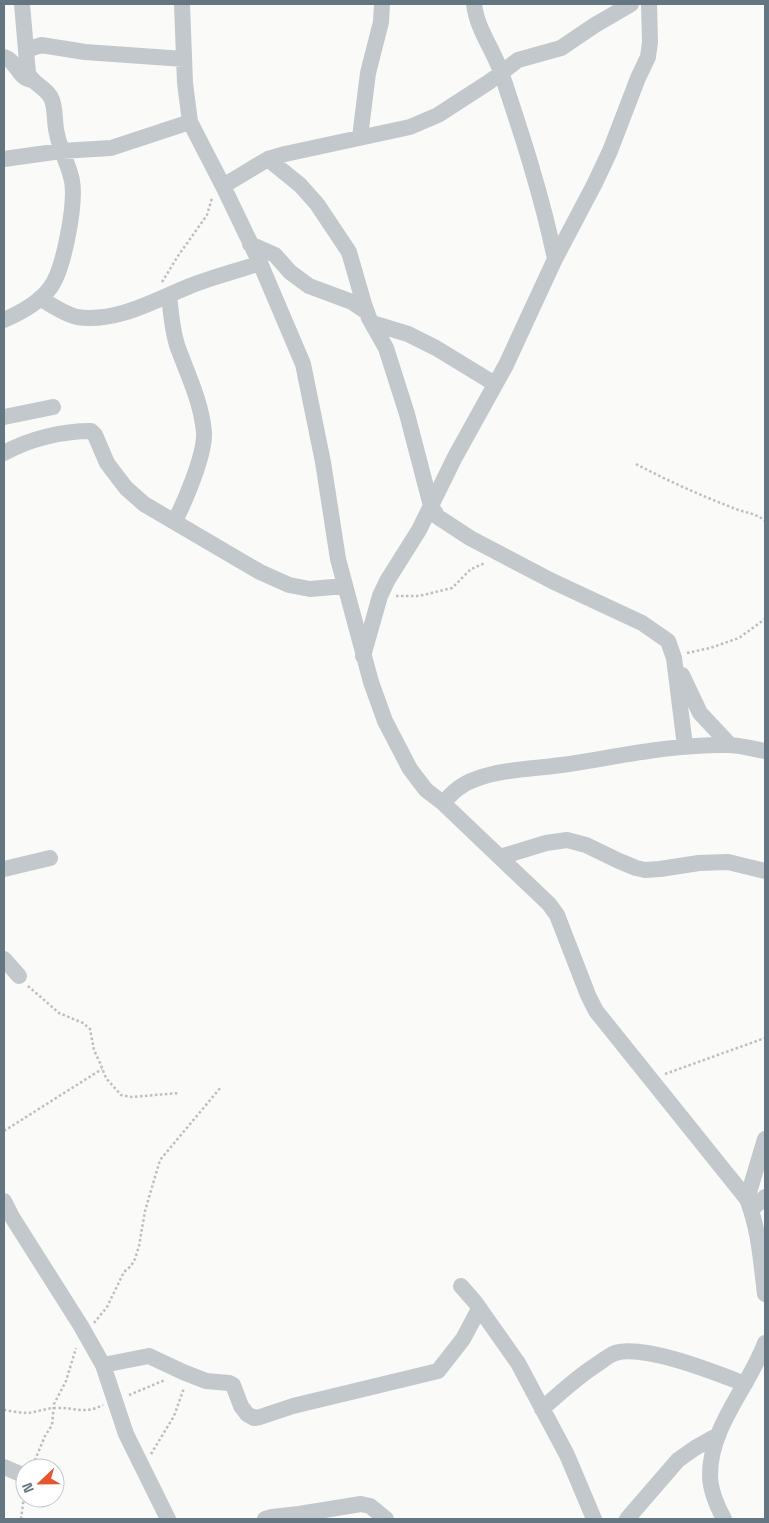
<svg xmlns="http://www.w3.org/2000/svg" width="769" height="1523" font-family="'Space Grotesk',sans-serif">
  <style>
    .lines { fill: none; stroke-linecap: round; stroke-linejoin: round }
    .path { stroke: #bbbfc2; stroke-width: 2.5; stroke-dasharray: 2.5 2.5; stroke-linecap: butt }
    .street { stroke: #c3c8cc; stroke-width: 16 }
  </style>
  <rect width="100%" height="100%" fill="#fafaf8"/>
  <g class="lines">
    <path class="path" d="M162,282L178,256L207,215L212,198
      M636,464C668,481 702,496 736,509C746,513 756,513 765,521
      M396,596H419L452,588L471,569L485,563
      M687,653L710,648L739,638L765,619
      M28,986L59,1013L83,1023L90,1029L94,1050L100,1063L106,1078L121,1095L132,1097L179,1093
      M665,1074L765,1038
      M4,1131L102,1069
      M94,1323L107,1307L124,1272L131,1266L135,1259L139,1246L145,1211L160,1160L221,1087
      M129,1395L165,1380
      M4,1410C11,1411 20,1413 28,1413C37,1412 46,1408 56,1408C74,1407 84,1415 103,1405
      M151,1454L174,1416L184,1388
      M33,1465L45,1436L52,1425L54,1404L66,1381L76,1348
      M21,1519L25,1489"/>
    <path class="street" d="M182,4L185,83L190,122L223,186L260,263L303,364L323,462L338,559L371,682L385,721L410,769L426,790L443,803L549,904L557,915L588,995L596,1011L747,1199C759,1229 761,1262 765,1294
      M474,4C477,30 494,50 502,75C522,135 542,196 555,259
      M27,50L41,45L85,52L184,59
      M4,57C17,61 17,77 31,80
      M360,137L368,73L381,22L382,4
      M4,159L61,151L111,148L190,122
      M268,159L300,185L317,204L349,252L364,304L369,318L386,348L407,414L431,506L438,517L470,538L552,581L642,623L668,641L674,658L685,746
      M223,186L268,159L285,154L410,127L438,115L489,82L518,60L561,48L595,25L631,4
      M250,244L275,255L290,272L309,286L352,302L367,312
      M169,295C171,313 172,331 178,348C188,375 202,404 204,433C205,455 185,501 175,521
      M40,298C51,305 64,314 77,317C117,323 155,300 190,286C213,277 237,271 260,263
      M4,320C20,313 39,303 50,288C64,270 76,203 72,181C69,165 60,150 57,134C54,123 56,111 52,100C48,88 33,85 28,73L22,4
      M372,323L408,334L436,348L495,384
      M4,417L53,407
      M4,453C29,439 62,431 91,431L95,435L107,463L113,471L126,488L144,504L260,572L289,585L310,589L345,586
      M363,656L380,596L387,581L419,530L455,457L506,365L555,259L595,183L610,151L638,78L648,57L650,42L649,4
      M682,675L700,713L730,745
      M443,803C453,792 461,784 476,779C503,769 533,769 562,765C617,757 672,744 728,745C740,745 753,749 765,751
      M500,857L546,843L567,840L586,845L619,861L636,868L645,870L660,869L699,863L728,862L765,871
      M4,869L50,858
      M4,959L19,976
      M747,1199L765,1139
      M4,1201L12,1217L81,1326L103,1365L126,1434L168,1519
      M751,1210L765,1197
      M461,1286L475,1302L518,1363L567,1455L594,1519
      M103,1365L149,1356L183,1372L206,1381L229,1383L233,1385L241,1406L247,1414L254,1418L260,1417L293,1406L438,1371L463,1339L479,1309
      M542,1409C560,1393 576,1378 596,1365C602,1361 608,1356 615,1353C645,1344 716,1373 745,1384
      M4,1467L25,1476
      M265,1519L272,1517L299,1514L361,1504L370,1506L386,1519
      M627,1519L678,1460L695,1448L718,1435
      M724,1519C717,1506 710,1490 710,1475C710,1426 749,1387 765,1343"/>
  </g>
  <rect width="769" height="1523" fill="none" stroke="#657683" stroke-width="10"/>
  <g transform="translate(40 1483) rotate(248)"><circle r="24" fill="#ffffff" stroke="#c1c8cd"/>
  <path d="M0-4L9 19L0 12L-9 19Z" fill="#e4572e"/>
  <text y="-8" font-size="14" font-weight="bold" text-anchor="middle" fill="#657683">N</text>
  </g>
</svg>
